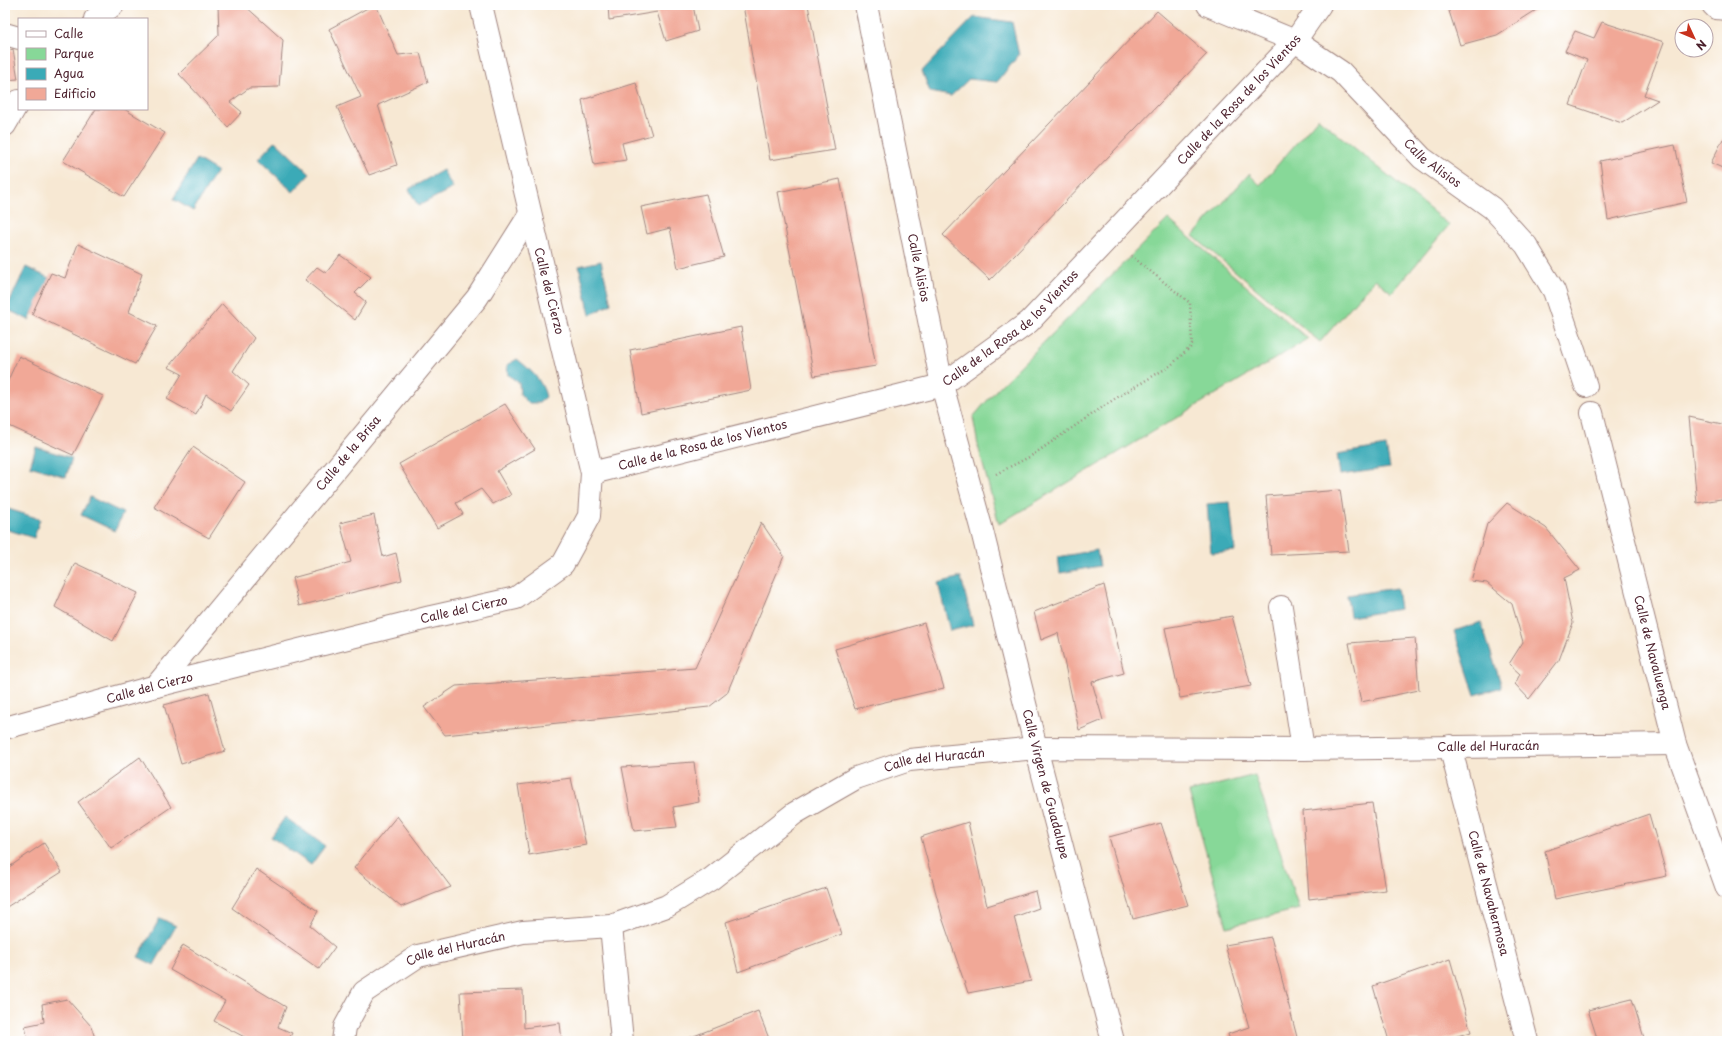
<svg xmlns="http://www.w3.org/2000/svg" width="1732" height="1046" font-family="'Playpen Sans',sans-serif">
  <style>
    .green { fill: #87d898; stroke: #687c62 }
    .water { fill: #3aaab7; stroke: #426471 }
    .building { fill: #f1a897 }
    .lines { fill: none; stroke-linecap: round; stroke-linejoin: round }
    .street-casing { stroke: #a0847f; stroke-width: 24 }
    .path { stroke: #a0847f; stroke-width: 2.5; stroke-dasharray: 1 3; stroke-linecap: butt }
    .street { stroke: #fff; stroke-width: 22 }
    .labels { text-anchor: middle; stroke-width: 3; stroke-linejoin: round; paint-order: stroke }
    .street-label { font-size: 12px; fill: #4a1f2b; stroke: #fff }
  </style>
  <rect width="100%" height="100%" fill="#fff"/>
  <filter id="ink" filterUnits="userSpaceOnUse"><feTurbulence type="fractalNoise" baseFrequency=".025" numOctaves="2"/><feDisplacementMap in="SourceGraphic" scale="8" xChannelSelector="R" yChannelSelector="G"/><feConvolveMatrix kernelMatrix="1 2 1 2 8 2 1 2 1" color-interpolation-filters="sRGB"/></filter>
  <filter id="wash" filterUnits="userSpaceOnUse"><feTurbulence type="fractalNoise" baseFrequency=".012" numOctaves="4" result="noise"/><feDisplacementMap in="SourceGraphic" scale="16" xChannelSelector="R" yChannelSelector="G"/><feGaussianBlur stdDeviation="0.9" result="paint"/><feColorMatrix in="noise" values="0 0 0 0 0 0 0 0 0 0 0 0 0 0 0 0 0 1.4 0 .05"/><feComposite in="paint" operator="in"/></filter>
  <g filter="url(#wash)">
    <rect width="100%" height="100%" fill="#f7e8d3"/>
    <path class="green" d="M1318,118L1449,225L1392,293L1375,279L1320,342L1193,236L1249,174L1260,185Z
      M1168,219L1308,339L999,524L978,446L973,417L998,388Z
      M1255,775L1299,909L1227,927L1189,792Z"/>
    <path class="water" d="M974,17L1012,22L1019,55L997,82L969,79L951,96L930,92L922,71Z
      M275,141L310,174L293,192L258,159Z
      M197,159L217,171L193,211L173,199Z
      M443,170L453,188L418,206L409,189Z
      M601,261L611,304L590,315L579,266Z
      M26,267L49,278L29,320L6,309Z
      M517,359C530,369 543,381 546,397L539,403H528L520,394L519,383L508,375L507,365Z
      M1386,446L1390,468L1340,475L1337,454Z
      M36,447L72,458L66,477L30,466Z
      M90,497L123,513L115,531L81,515Z
      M1230,502L1235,551L1211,553L1207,504Z
      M5,508L40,519L34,538L5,529Z
      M1097,550L1100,566L1060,573L1058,557Z
      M961,577L973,625L950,631L938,583Z
      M1397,588L1400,609L1350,617L1347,595Z
      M1481,622L1502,687L1475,695L1454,631Z
      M285,817L325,846L311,865L271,837Z
      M160,918L176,926L154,965L138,957Z"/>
    <g id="blocks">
      <path class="building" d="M218,5H244L283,40L279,87L249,88L230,102L242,112L228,127L179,74L219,35Z
        M373,5H376L398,55L420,53L428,82L378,105L397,165L369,175L337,107L361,97L329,29Z
        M608,5H693L698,31L666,41L657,12L609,20Z
        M743,5H808L835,150L770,160Z
        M1447,5H1544L1497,35L1460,45Z
        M1157,11L1207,54L990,280L943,235Z
        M1602,22L1664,42L1644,95L1658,100L1622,123L1570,105L1587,60L1565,51L1575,31L1594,38Z
        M13,49L18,79L5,80V52Z
        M636,83L652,135L622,143L626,160L594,165L582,100Z
        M96,109H124L165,133L124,197L63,161Z
        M1723,139L1727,140V170L1711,163Z
        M1675,145L1687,202L1608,220L1600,161Z
        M840,179L876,366L814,376L778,192Z
        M706,194L724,257L678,268L670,228L647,234L641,207Z
        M78,244L142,274L129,312L157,326L135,364L32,314L51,273L65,278Z
        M340,255L371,277L355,293L366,302L355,320L305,280L317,267L326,273Z
        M222,304L254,338L233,371L249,385L231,411L206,394L196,415L167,399L182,374L168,367Z
        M741,327L751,390L641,413L630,350Z
        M19,356L103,396L73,455L5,424V387Z
        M505,404L535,449L497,471L511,495L493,504L481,489L456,503L463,514L437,528L399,464Z
        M1689,417L1727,425V498L1697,503Z
        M193,447L245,482L209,538L154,507Z
        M1340,490L1349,551L1271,555L1266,496Z
        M1507,503L1546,528L1580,570L1564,578L1573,623L1559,660L1529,699L1515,684L1520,674L1509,664L1523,642L1512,604L1487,583L1471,581L1487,524Z
        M374,515L383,557L396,553L402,580L299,606L292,578L351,562L340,523Z
        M761,522L784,556L727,693L709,707L445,735L424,707L456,686L695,668Z
        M75,563L138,593L113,641L55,607Z
        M1104,585L1124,673L1092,682L1103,720L1079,730L1058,633L1041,640L1034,612Z
        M1232,616L1251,686L1180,698L1165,628Z
        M924,623L944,688L855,709L835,649Z
        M1415,638L1419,690L1361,702L1349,643Z
        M209,693L225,751L181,764L164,705Z
        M140,757L171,807L111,848L78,802Z
        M694,762L699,802L673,807L677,827L634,831L622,767Z
        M571,778L586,845L529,855L518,785Z
        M1372,803L1386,890L1309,899L1303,811Z
        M1649,814L1667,876L1555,899L1545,851Z
        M397,816L451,887L401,907L354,868Z
        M968,822L987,906L1035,891L1039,908L1014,917L1031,981L968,993L943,920L921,837Z
        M1161,823L1188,905L1133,919L1109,837Z
        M44,843L62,872L5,908V870Z
        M256,869L318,911L310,926L335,947L319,969L232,908Z
        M826,888L842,934L738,972L726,922Z
        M1271,937L1298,1041H1230L1228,1034L1249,1027L1225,945Z
        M183,945L286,1007L278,1027L292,1033L288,1041H252L214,1021L225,1001L170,970Z
        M1450,959L1471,1032L1440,1041H1389L1373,986Z
        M523,990L524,1028L560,1023L562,1041H463L460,992Z
        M67,999L91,1026L96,1041H28L25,1026L44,1022L42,1004Z
        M1632,999L1645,1041H1598L1588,1010Z
        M758,1011L770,1041H681Z"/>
    </g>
  </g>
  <g filter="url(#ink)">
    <use href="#blocks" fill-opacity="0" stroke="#a0847f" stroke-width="1"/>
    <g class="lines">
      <defs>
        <g id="street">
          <path id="s1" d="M866,5L942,385L981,527L1036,748L1113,1041"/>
          <path id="s2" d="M1208,5L1295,41L1341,72L1422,158L1492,208L1526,245L1554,291L1586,386"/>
          <path d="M1713,5L1716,8L1727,9"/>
          <path d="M95,19L113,5"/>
          <path d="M5,34L19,38"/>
          <path d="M5,125L19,101"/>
          <path id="s3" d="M1592,413L1675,744L1727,888"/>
          <path id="s4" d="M592,473L942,385L1029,322L1295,41L1320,5"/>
          <path d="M1281,607L1303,749"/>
          <path id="s5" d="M156,686L477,298L530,214"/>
          <path id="s6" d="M5,728L156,686L431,617L516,598L563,564L589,516L592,473L481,5"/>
          <path id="s7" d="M1450,746L1527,1041"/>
          <path d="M611,926L622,1041"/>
          <path id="s8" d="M343,1041L345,1027L364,992L418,956L523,932L611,926L667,906L711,879L795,813L856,778L909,760L1036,748L1303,749L1675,744"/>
        </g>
      </defs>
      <use href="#street" class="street-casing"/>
      <path class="path" d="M996,474L1031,456L1116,398L1170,366L1192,346L1190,303L1130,255"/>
      <use href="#street" class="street"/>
    </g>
  </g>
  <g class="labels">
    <g class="street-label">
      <text dy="4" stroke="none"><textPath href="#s4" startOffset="774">Calle de la Rosa de los Vientos</textPath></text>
      <text dy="4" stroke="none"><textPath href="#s2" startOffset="279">Calle Alisios</textPath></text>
      <text dy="4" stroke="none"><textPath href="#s1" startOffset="268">Calle Alisios</textPath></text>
      <text transform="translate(549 291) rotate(76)" y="4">Calle del Cierzo</text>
      <text dy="4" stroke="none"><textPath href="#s4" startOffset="450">Calle de la Rosa de los Vientos</textPath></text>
      <text dy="4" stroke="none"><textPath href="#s4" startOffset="114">Calle de la Rosa de los Vientos</textPath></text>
      <text dy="4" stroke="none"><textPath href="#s5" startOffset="302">Calle de la Brisa</textPath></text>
      <text dy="4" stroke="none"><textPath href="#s6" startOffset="474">Calle del Cierzo</textPath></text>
      <text dy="4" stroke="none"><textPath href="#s3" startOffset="247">Calle de Navaluenga</textPath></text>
      <text dy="4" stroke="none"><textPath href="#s6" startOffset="150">Calle del Cierzo</textPath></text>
      <text dy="4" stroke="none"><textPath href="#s8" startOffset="1239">Calle del Huracán</textPath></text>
      <text dy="4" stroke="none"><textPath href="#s8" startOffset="684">Calle del Huracán</textPath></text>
      <text dy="4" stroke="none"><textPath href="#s1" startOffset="800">Calle Virgen de Guadalupe</textPath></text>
      <text dy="4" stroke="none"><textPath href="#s7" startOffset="152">Calle de Navahermosa</textPath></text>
      <text dy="4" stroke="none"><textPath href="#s8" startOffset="157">Calle del Huracán</textPath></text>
    </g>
  </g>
  <rect width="1732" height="1046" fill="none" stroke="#fff" stroke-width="20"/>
  <rect x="18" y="18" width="130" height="92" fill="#ffffff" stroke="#b7a5aa"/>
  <rect x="26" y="31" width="20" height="6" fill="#ffffff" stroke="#b7a5aa"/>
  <text x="54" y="38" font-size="12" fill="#4a1f2b">Calle</text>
  <rect x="26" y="48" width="20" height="12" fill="#87d898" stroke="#b7a5aa"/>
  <text x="54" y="58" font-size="12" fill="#4a1f2b">Parque</text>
  <rect x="26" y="68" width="20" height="12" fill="#3aaab7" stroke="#b7a5aa"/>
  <text x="54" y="78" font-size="12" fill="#4a1f2b">Agua</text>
  <rect x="26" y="88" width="20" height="12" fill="#f1a897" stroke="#b7a5aa"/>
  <text x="54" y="98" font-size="12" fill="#4a1f2b">Edificio</text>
  <g transform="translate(1694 38) rotate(134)"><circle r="19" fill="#ffffff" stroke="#b7a5aa"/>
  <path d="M0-3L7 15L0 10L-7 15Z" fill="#c8321e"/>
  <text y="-6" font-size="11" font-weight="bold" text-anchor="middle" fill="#4a1f2b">N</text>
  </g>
</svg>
